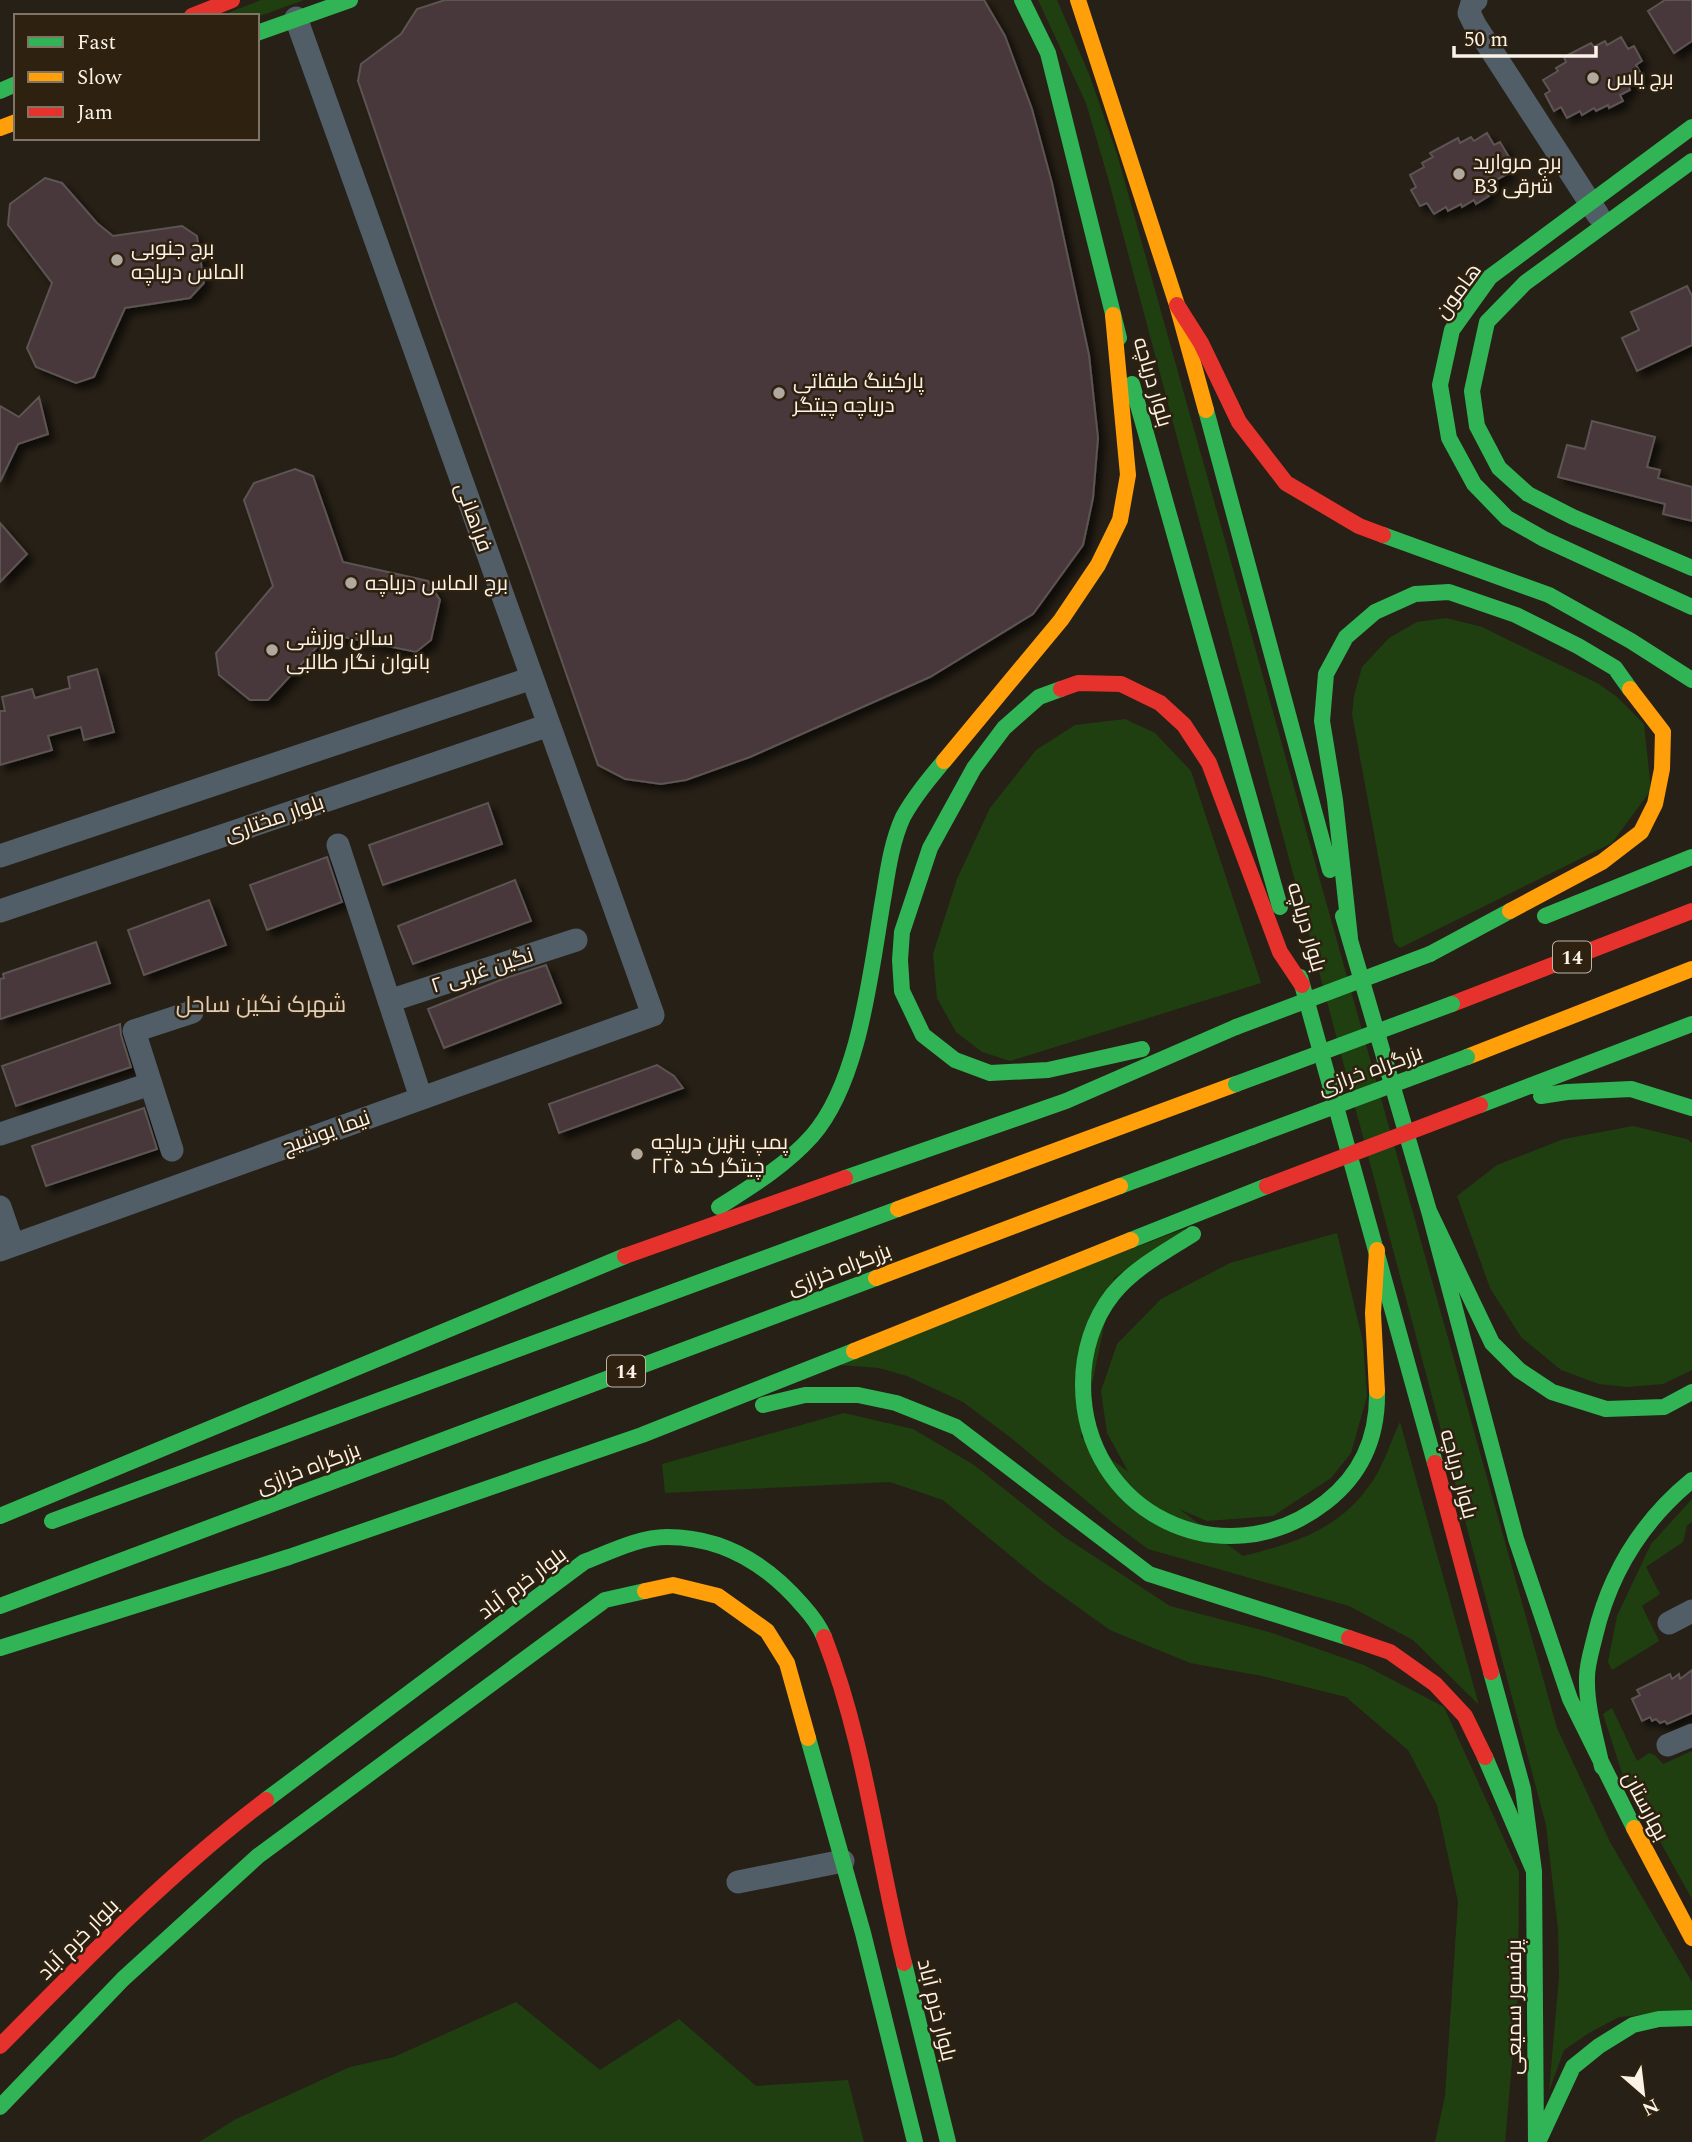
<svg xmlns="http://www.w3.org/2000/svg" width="1692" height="2142" font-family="Spectral,Cairo,serif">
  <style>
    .green { fill: #1f3f11 }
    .building { fill: #49383b; stroke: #5c5452; stroke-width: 2; filter: url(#shadow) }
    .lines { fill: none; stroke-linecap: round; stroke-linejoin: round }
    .street { stroke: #515e68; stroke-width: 23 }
    .fast { stroke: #30b455; stroke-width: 16 }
    .slow { stroke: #ff9f0a; stroke-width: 16 }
    .jam { stroke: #e5322d; stroke-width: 16 }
    .fast-bridge { stroke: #30b455; stroke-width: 16 }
    .jam-bridge { stroke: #e5322d; stroke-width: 16 }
    .poi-dot { fill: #b1a99e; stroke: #2e210f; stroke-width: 2.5 }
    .labels { text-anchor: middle; stroke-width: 5; stroke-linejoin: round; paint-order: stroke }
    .shield { fill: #2e210f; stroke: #beb4a6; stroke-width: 2 }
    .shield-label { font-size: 19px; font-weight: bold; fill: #fbf3e7 }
    .poi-label { font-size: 21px; fill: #fbf3e7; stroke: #2e210f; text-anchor: start }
    .street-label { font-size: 21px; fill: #fbf3e7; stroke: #2e210f }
    .neighbourhood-label { font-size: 23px; fill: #dfceb7; stroke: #2e210f }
  </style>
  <defs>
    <filter id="shadow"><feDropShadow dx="6" dy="6" stdDeviation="3.5" flood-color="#0009"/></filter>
  </defs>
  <rect width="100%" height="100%" fill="#272016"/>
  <path class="green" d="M261,0H304L257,17L220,16Z
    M1038,0H1057L1089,74L1117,154L1557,1728L1610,1842L1692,1982V2011L1619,2017L1589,2033L1564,2050L1549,2091L1559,1977L1558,1929L1546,1825L1108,178L1086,103Z
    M1446,618L1482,627L1599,684L1617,697L1644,724L1651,790L1612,843L1400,948L1394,942L1352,714L1354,696L1362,667L1389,638L1417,622Z
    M1125,719L1155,733L1191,771L1261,983L1010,1061L982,1052L956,1032L937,998L933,954L957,879L990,808L1036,750L1075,725Z
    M1633,1126L1687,1139L1692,1143V1370L1663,1384L1627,1387L1599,1384L1561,1370L1521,1337L1490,1288L1457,1196L1497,1165L1564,1139Z
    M1187,1228L1114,1278L1081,1437L1243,1556C1296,1543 1340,1529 1372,1482C1384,1464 1391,1441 1400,1422L1479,1705L1413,1640L1349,1606L1148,1549L1113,1523L1010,1437L963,1402L907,1376L879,1368L827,1364Z
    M1337,1233L1363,1342L1367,1396L1351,1453L1331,1478L1273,1516L1207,1521L1167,1504L1129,1473L1107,1433L1101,1391L1117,1344L1161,1299L1230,1263Z
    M844,1413L913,1429L974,1465L1063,1536L1170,1606L1269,1632L1364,1665L1444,1707L1519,1872L1518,1994L1505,2142H1435L1445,2096L1458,1902L1437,1805L1408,1750L1346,1697L1262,1676L1190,1663L1110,1630L1040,1580L943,1500L890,1482L665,1493L662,1464Z
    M1692,1499V1522L1687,1525L1683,1542L1646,1567L1660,1594L1642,1606L1659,1641L1612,1670L1608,1662L1617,1616L1651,1544Z
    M1612,1708L1637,1761L1649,1753L1655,1755L1663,1764L1692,1751V1899L1622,1773L1603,1714Z
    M516,2002L600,2070L679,2019L756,2086L848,2080L864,2142H199L236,2119L350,2067L394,2057Z"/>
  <path class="building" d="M445,0H984L1005,36L1032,109L1052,183L1089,355L1098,438L1093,498L1083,545L1033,614L930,677L750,757L686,780L661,784L625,779L598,765L529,567L432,298L358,81L361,64L401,34L417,9Z
    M1665,0H1692V41L1674,53L1648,11Z
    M1621,37L1628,49L1634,46L1642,61L1636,65L1643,77L1628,85L1630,90L1620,95L1623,101L1609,108L1608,105L1596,111L1594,108L1582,115L1580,111L1567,118L1561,107L1554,111L1545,94L1550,91L1543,80L1558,71L1556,68L1566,62L1564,57L1591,43L1594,47L1605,41L1607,45Z
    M1487,133L1494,145L1500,142L1509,157L1502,160L1509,173L1494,181L1497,185L1486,191L1489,196L1476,204L1474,200L1462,207L1461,204L1448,211L1446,207L1434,214L1427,203L1420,206L1411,190L1416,187L1410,175L1424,167L1422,163L1433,157L1430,153L1458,138L1460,143L1471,137L1474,141Z
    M45,178L62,183L97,223L113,236L182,226L197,236L204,283L190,298L125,308L94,377L76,383L36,367L27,348L52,283L8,225L10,204Z
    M1687,286L1692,296V345L1637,371L1622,338L1639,330L1631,312Z
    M39,397L48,434L18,444L0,482V406L19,417Z
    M1592,421L1655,437L1647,467L1660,470L1658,478L1692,487V521L1663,514L1665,504L1558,477L1567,445L1585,449Z
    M295,469L313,476L343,562L428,581L440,600L431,640L416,652L329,634L268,700H250L219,675L216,653L273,586L244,500L254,483Z
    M0,523L27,554L0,582Z
    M97,669L114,732L84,740L81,727L48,736L52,750L0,765V711H5L2,697L32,689L35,698L70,688L68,677Z
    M488,803L502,844L383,885L369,845Z
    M327,857L342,902L267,930L250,885Z
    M515,880L531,921L413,964L398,926Z
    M209,900L226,945L144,975L128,930Z
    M96,942L110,983L0,1019V979L4,978L3,974Z
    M546,965L561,1003L444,1048L428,1009L503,979Z
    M120,1024L121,1035L131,1067L16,1106L2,1066Z
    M657,1065L674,1076L683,1088L559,1133L549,1104Z
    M144,1108L157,1149L46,1186L32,1146Z
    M1692,1670V1713L1667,1724L1665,1721L1660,1723L1656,1719L1652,1721L1650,1717L1642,1721L1632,1699L1640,1695L1637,1690L1670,1674L1672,1679L1679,1674L1680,1679Z"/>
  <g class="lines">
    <path class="street" d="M1476,0L1472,3L1469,13L1475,25L1598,215
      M338,845L421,1098
      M0,856L532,678
      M0,911L549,725
      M389,1001L576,940
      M0,1134L150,1084
      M172,1150L134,1031L192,1012
      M0,1207L13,1245
      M0,1250L653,1015L296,18
      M1669,1623L1692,1611
      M1668,1745L1692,1735
      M738,1882L843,1861"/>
    <path class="fast" d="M1022,0L1048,53L1119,338
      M257,33L350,0
      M0,91L16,84
      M1692,127L1490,277L1452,330L1440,385L1449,438L1474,484L1507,518L1544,539L1692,607
      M1692,161L1525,283L1487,322L1472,391L1477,426L1499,468L1528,494L1573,517L1692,568
      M1132,384L1280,907
      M1206,410L1330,870
      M1383,535L1549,595L1631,641L1692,680
      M1061,689L1039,697L1004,728L974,768L930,848L902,932L900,960L902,991L923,1035L955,1060L990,1073L1048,1070L1142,1049
      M1343,916L1429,1211L1516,1539L1570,1699L1634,1828
      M1545,916L1692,857
      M1350,938L1335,800L1322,721L1326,674L1346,637L1375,612L1415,594L1449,592L1516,615L1578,646L1615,668L1630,689
      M1430,954L1510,911
      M1300,977L1435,1463
      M1541,1096L1567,1092L1631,1089L1692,1108
      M1480,1105L1692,1024
      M845,1178L1066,1101L1236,1027
      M1120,1186L1252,1137
      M719,1207C752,1186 785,1166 812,1136C861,1080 871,967 884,894C888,869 892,841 903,817C914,797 929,779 944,761
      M1429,1211L1492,1343L1519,1370L1552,1392L1606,1409L1664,1407L1692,1392
      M1193,1234C1165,1252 1134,1268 1113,1294C1093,1319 1083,1352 1083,1384C1083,1512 1223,1582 1326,1502C1362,1474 1378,1436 1377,1391
      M1131,1240L1267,1186
      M763,1405L805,1395H858L896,1403L956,1427L1149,1574L1349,1638
      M0,1516L625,1256
      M52,1521L898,1209
      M0,1606L876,1278
      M0,1648L289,1557L642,1435L854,1351
      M1491,1672L1523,1789L1534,1871L1536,2142
      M808,1738L863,1933L915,2142
      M1485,1757L1534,1871
      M1602,1767C1596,1738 1586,1707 1587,1677C1587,1664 1592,1649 1595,1636C1610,1572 1642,1521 1692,1480
      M266,1800L584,1562C610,1552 639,1537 667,1537C723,1537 768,1565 803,1606C812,1616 819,1625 824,1637
      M904,1963L948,2142
      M0,2107L123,1979L258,1856L605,1600L645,1591
      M1540,2138L1573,2067L1599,2046L1633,2025L1659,2019L1692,2018"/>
    <path class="slow" d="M1078,0L1177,305L1206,410
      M0,128L16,122
      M944,761L1061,620L1098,565L1120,520L1128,475L1113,315
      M1510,911L1602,862L1641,832L1655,804L1662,769L1663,732L1630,689
      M1467,1057L1692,969
      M898,1209L1236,1084
      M1377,1250L1373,1313L1377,1391
      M876,1278L1120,1186
      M854,1351L1131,1240
      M645,1591L673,1585L718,1596L767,1631L787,1663L808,1738
      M1634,1828L1692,1938"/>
    <path class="jam" d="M192,16L232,0
      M1177,305L1201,343L1239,422L1286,483L1359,526L1383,535
      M1061,689L1078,683L1121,684L1160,703L1184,725L1209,763L1280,952L1302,985
      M1452,1004L1692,911
      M625,1256L845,1178
      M1435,1463L1491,1672
      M824,1637C865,1742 877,1855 904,1963
      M1349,1638L1390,1652L1435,1684L1465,1716L1485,1757
      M0,2046C85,1960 169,1873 266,1800"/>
    <path class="fast-bridge" d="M1236,1027L1430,954
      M1236,1084L1452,1004
      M1252,1137L1467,1057"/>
    <path class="jam-bridge" d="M1267,1186L1480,1105"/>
  </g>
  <g class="poi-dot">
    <circle cx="1593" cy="78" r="7"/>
    <circle cx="1459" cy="174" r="7"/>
    <circle cx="117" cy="260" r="7"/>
    <circle cx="779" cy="393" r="7"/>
    <circle cx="351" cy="583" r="7"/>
    <circle cx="272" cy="650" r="7"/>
    <circle cx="637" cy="1154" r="7"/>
  </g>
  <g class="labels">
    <g class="shield">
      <rect x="1553" y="941.5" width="38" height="31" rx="5"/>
      <rect x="607" y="1355.5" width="38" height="31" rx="5"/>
    </g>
    <g class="shield-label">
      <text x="1572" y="964">14</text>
      <text x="626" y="1378">14</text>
    </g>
    <g class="poi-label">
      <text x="1607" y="85">برج یاس</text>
      <text x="1473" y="169">برج مروارید<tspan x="1473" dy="24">B3 شرقی</tspan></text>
      <text x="131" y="255">برج جنوبی<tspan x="131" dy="24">الماس دریاچه</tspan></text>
      <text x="793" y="388">پارکینگ طبقاتی<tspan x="793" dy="24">دریاچه چیتگر</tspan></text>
      <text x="365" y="590">برج الماس دریاچه</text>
      <text x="286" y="645">سالن ورزشی<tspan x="286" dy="24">بانوان نگار طالبی</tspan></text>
      <text x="651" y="1149">پمپ بنزین دریاچه<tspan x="651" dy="24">چیتگر کد ۲۲۵</tspan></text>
    </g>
    <g class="street-label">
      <text transform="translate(1458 291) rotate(-54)" y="7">هامون</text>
      <text transform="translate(1153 382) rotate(74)" y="7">بلوار دریاچه</text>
      <text transform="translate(474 517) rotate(70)" y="7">فراهانی</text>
      <text transform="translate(274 818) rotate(-19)" y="7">بلوار مختاری</text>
      <text transform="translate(1307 927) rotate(74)" y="7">بلوار دریاچه</text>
      <text transform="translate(482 970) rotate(-18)" y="7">نگین غربی ۲</text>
      <text transform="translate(1370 1070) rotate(-20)" y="7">بزرگراه خرازی</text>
      <text transform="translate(326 1132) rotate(-20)" y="7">نیما یوشیج</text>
      <text transform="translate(839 1269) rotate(-21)" y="7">بزرگراه خرازی</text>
      <text transform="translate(308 1468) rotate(-21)" y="7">بزرگراه خرازی</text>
      <text transform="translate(1459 1474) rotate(75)" y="7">بلوار دریاچه</text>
      <text transform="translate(522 1583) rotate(-37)" y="7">بلوار خرم آباد</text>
      <text transform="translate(1646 1806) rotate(62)" y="7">بهارستان</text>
      <text transform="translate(78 1939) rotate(-45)" y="7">بلوار خرم آباد</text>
      <text transform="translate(1514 2007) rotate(-90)" y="7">پرفسور سمیعی</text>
      <text transform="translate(937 2010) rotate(76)" y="7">بلوار خرم آباد</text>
    </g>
    <g class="neighbourhood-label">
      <text x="261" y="1012">شهرک نگین ساحل</text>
    </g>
  </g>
  <rect x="14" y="14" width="245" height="126" fill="#2e210f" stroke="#807565" stroke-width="2"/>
  <rect x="28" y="37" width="35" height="10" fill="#30b455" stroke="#807565" stroke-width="2"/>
  <text x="77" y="49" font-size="21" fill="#fbf3e7">Fast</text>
  <rect x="28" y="72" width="35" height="10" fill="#ff9f0a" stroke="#807565" stroke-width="2"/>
  <text x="77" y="84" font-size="21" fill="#fbf3e7">Slow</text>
  <rect x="28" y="107" width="35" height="10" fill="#e5322d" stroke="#807565" stroke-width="2"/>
  <text x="77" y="119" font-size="21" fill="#fbf3e7">Jam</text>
  <g transform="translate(1643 2093) rotate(152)" stroke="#2e210f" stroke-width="5" paint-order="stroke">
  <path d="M0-5L12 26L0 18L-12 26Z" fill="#fbf3e7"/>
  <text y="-10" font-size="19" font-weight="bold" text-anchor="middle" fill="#fbf3e7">N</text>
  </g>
  <path d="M1454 46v10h142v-10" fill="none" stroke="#fbf3e7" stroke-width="3.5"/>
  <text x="1464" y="46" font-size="21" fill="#fbf3e7" stroke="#2e210f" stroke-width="5" paint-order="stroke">50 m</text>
</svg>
